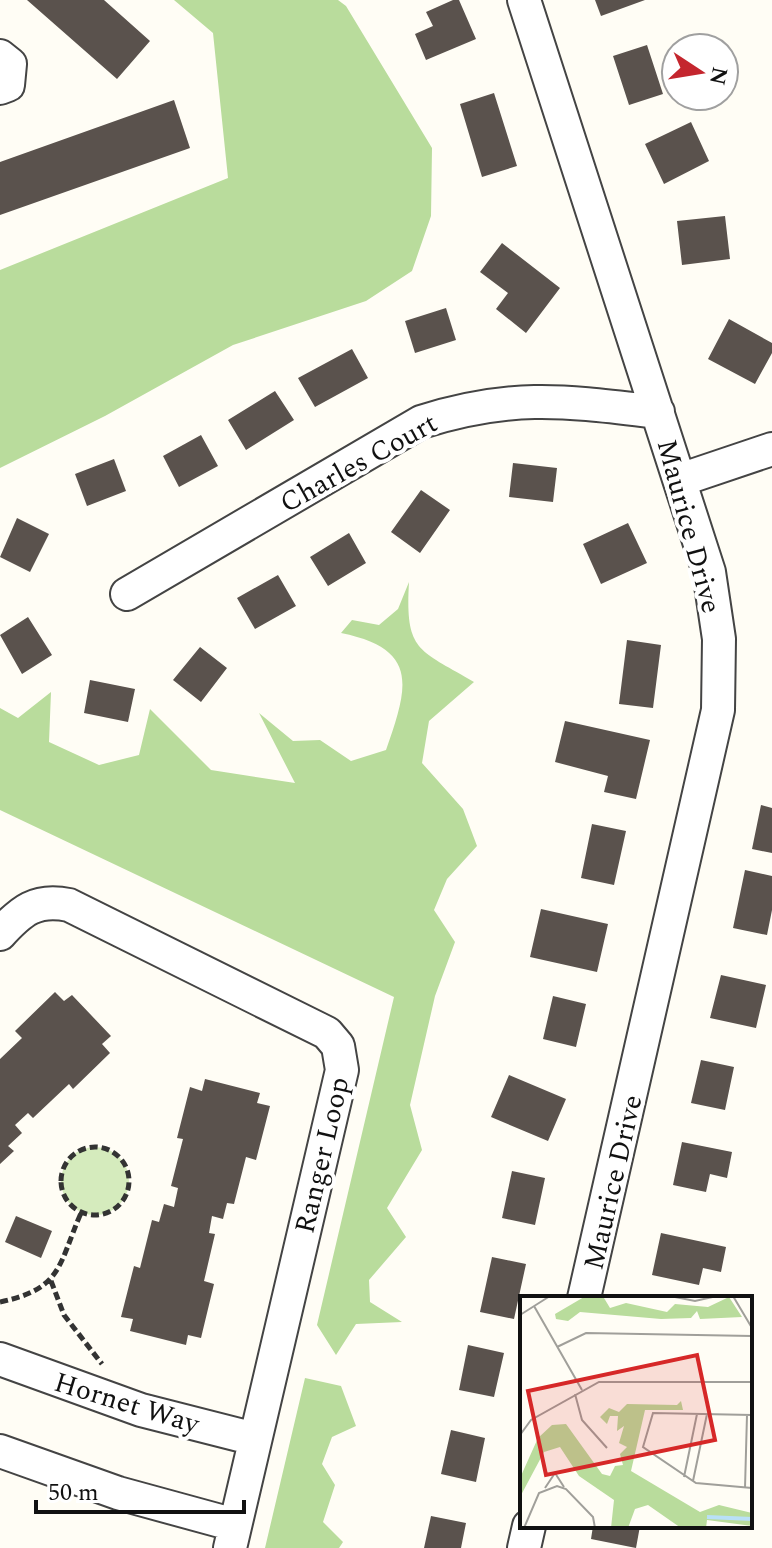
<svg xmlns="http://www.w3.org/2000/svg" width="772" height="1548" font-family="Spectral,serif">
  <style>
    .green { fill: #d5ebbd }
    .forest { fill: #b9dc9c }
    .building { fill: #5a524d }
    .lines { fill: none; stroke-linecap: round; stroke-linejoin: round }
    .minor-casing { stroke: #444; stroke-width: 36 }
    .path { stroke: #333; stroke-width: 5; stroke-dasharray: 8 4; stroke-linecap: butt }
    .minor { stroke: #fff; stroke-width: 32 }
    .labels { text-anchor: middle; stroke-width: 8; stroke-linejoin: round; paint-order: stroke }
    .street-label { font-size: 28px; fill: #111; stroke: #fff }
    .inset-river { fill: none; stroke: #b9e0f7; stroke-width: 4 }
    .inset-road { fill: none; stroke: #a09f9a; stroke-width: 2 }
    .view { fill: #d62828; fill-opacity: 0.15; stroke: #d62828; stroke-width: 4 }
    .inset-edge { fill: none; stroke: #111; stroke-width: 4 }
  </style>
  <rect width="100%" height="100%" fill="#fffdf5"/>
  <path class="green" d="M61 1181a34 34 0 1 1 68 0a34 34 0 1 1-68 0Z"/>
  <path class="forest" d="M174,0H338L346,6L432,148L431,216L412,271L366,301L233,345L105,416L0,468V270L228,178L213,33Z
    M409,582C405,652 418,649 474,682L429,721L422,763L463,809L477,846L447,879L434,910L455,942L435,996L410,1105L422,1150L387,1208L406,1237L369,1280L370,1302L402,1322L356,1324L336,1355L317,1325L394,997L0,810V708L18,718L51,692L49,742L99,765L139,755L150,709L211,770L295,783L259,713L293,741L320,740L351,761L386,750C408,687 420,649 341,633L352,620L379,625L398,609Z
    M305,1378L341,1386L356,1426L332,1437L322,1464L335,1485L323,1522L343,1542L339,1548H265Z"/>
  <path class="building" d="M27,0H104L150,41L117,79Z
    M453,0H459L476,39L426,60L415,34L433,26L426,12Z
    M595,0H645L601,16Z
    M647,45L663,94L629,105L613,56Z
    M494,93L517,166L482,177L460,104Z
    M174,100L190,148L0,215V162Z
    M691,122L709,161L664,184L645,144Z
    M725,216L730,259L682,265L677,221Z
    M502,243L560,288L526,333L496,309L508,293L480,272Z
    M446,308L456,340L415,353L405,321Z
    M729,319L772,343V353L755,384L708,359Z
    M352,349L368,378L315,407L298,378Z
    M275,391L294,420L246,450L228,420Z
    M201,435L218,466L179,487L163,456Z
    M114,459L126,491L87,506L75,474Z
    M513,463L557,468L553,502L509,497Z
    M421,490L450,510L420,553L391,532Z
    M17,518L49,534L30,572L0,557Z
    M628,523L647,563L601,584L583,544Z
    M349,533L366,563L328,586L310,557Z
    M278,575L296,606L255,629L237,598Z
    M28,617L52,655L22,674L0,635Z
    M627,640L661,645L653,708L619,704Z
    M200,647L227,668L201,702L173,680Z
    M90,680L135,689L128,722L84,713Z
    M565,721L650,740L636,799L604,792L608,776L555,762Z
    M761,805L772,808V853L752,849Z
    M592,824L626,831L614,885L581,878Z
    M745,870L772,876V910L767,935L733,928Z
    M541,909L608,924L597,972L530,957Z
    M721,975L766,985L756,1028L710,1018Z
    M55,992L64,1001L72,995L111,1036L102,1044L110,1053L73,1089L69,1084L33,1118L28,1113L15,1125L22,1133L8,1146L14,1151L0,1164V1059L22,1038L15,1031Z
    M553,996L586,1004L576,1047L543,1039Z
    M701,1060L734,1067L725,1110L691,1103Z
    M509,1075L566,1099L548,1141L491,1117Z
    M205,1079L260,1093L257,1103L270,1106L256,1160L246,1157L234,1204L227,1203L223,1219L212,1216L209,1233L215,1234L204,1281L214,1284L201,1338L188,1335L186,1345L130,1331L133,1319L121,1317L134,1266L140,1268L152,1220L159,1222L164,1204L174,1207L178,1188L171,1186L183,1139L177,1138L190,1087L202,1091Z
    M682,1142L732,1152L727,1178L710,1174L706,1192L673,1185Z
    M512,1171L545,1178L535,1225L502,1218Z
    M16,1216L52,1231L41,1258L5,1242Z
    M661,1233L726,1247L721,1272L703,1268L699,1285L652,1275Z
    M492,1257L526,1264L514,1319L480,1312Z
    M468,1345L504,1353L494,1397L459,1390Z
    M451,1430L485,1438L476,1482L441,1474Z
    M431,1516L466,1523L461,1548H424Z
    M593,1526H640L636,1548L591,1539Z"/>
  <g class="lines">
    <defs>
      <path id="minor" d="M524,0L709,572L719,639L718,710L584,1298
        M0,56L10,64L8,85L0,88
        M680,480L772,449
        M127,594L421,422C513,393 565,401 658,412
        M0,934C21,911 36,898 69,905L327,1033L338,1046L342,1070L230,1548
        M0,1359L141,1410L255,1439
        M0,1451L118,1493L235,1525
        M524,1548L529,1526"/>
    </defs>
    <use href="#minor" class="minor-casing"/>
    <path class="path" d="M61 1181a34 34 0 1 1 68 0a34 34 0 1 1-68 0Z
      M51,1281L64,1315L102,1364
      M0,1302C62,1289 58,1266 81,1213"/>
    <use href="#minor" class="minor"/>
  </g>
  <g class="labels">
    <g class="street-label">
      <text transform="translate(358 462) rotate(-29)" y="10">Charles Court</text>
      <text transform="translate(690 526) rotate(75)" y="10">Maurice Drive</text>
      <text transform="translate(321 1155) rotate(-77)" y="10">Ranger Loop</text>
      <text transform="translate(612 1182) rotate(-77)" y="10">Maurice Drive</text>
      <text transform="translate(127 1402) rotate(17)" y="10">Hornet Way</text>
    </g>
  </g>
  <g transform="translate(520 1296)">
    <rect width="232" height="232" fill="#fffdf5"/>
    <path d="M64,1L84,2L90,12L106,7L147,16L155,8L188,11L209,1L222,21L180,23L177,15L171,22L141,23L60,16L48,25L36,23L35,18ZM161,105L163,114H125L111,175L180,216L199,209L232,217V230L187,224L186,232H161L128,209L115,213L108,232H91L94,204L59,180L40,151L24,156L0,201V182L18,142L32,129L46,128L82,178L90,180L95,170L103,169L100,158L107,151L99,147L104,130L97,135L98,120H90L87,128L80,121L89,112L99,116L107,108L157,109Z" fill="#b9dc9c"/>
    <path class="inset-river" d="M187,221L232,223"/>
    <path class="inset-road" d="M150,0L175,5L197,0M213,0L232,32M14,10L62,94M0,19L30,0M37,51L66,37L232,40M55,98L62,124L87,152M232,119L133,117L123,151L176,187L232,192M0,139L11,124L79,86H232M164,181L177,118M173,185L187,118M25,192L35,177L44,191M225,192L227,119M4,232L19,197L37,190L46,193L73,221L75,232"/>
    <path class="view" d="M177,59L195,144L26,179L8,95Z"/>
    <rect width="232" height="232" class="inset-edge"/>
  </g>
  <g transform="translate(700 72) rotate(102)"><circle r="38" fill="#ffffff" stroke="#a0a0a0" stroke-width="2"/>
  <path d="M0-6L14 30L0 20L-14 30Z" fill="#c4262e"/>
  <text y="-12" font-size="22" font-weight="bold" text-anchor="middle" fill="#111111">N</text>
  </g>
  <path d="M36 1500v12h208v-12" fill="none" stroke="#111111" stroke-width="4"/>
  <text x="48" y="1500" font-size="24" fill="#111111" stroke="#ffffff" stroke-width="6" paint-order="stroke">50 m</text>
</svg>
